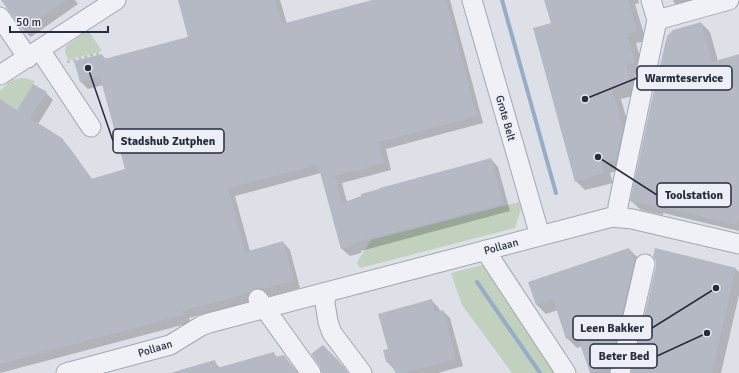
<svg xmlns="http://www.w3.org/2000/svg" width="739" height="373" font-family="Signika,sans-serif">
  <style>
    .green { fill: #c1d1bd }
    .shadow { fill: #0003 }
    .lines { fill: none; stroke-linecap: round; stroke-linejoin: round }
    .stream { stroke: #96acc9; stroke-width: 4 }
    .building { fill: #b4b9c4 }
    .minor-casing { stroke: #a2a7b1; stroke-width: 21 }
    .path { stroke: #bbbec6; stroke-width: 2.5; stroke-dasharray: 3 3; stroke-linecap: butt }
    .minor { stroke: #eff1f6; stroke-width: 19 }
    .labels { text-anchor: middle; stroke-width: 4; stroke-linejoin: round; paint-order: stroke }
    .street-label { font-size: 11px; fill: #262d3e; stroke: #eceff5 }
    .leader { fill: none; stroke: #262d3e; stroke-width: 1.5 }
    .callout-dot { fill: #262d3e; stroke: #eceff5; stroke-width: 1.5 }
    .callout { fill: #eceff5; stroke: #262d3e; stroke-width: 1.5 }
    .callout-label { font-size: 12px; text-anchor: middle; font-weight: bold; fill: #262d3e }
  </style>
  <rect width="100%" height="100%" fill="#dde0e7"/>
  <path class="green" d="M86,32L90,33L102,51L68,60L65,51L66,46Z
    M22,78L28,79L35,81L17,110L0,100V91L11,80Z
    M519,202L521,209L515,228L360,268L357,262L371,240Z
    M482,265L488,266L560,373H512L462,305L451,273Z"/>
  <path class="shadow" d="M2,0H75L78,4L31,37L23,30Z
    M179,0H280L287,24L376,0H450L483,123L386,149L391,170L342,183L347,202L491,159L498,167L510,211L361,251V253L350,256L342,249L321,173L235,196L250,251L283,242L290,250L300,288L271,296L264,295L257,300L189,318L190,323L0,373V107L17,111L46,93L53,100L38,124L61,139L69,147L92,179L126,170L103,85L88,89L81,82L102,55L107,60L189,37Z
    M545,0H638L639,3L635,4L646,41L636,43L644,72L634,74L640,94L621,99L632,138L625,169L610,173L613,183L585,190L576,181L552,24Z
    M673,0H702L681,10L674,3Z
    M701,23L710,32L718,61L739,55V231L663,213V215L641,210L631,201Z
    M629,249L639,259L620,373H591L582,346L577,348L567,338L558,310L546,314L537,305L529,283Z
    M656,250L736,269L739,272V295L721,373H632L657,267Z
    M432,301L439,308L440,311H443L450,318L463,366L438,373H398L387,362L389,350Z
    M323,346L344,367L348,373H323Z
    M273,353L277,357L284,356L298,373H171L214,361L220,368Z"/>
  <g class="lines">
    <path class="stream" d="M502,0L556,193
      M477,282L540,373"/>
  </g>
  <path class="building" d="M1,0H66L23,30Z
    M178,0H275L282,24L372,0H446L477,116L379,142L384,163L335,176L341,200L342,203L361,196V194L379,189L380,188L491,158L503,204L354,243V245L341,249L318,165L228,188L245,252L283,241L294,281L263,289L257,288L249,293L182,311L183,315L0,364V99L17,110L33,84L47,92L30,118L62,138L91,179L125,169L100,77L80,82L74,61L102,54L104,59L188,37Z
    M544,0H628L637,31L627,34L635,62L626,65L631,84L612,89L623,128L616,160L601,164L604,173L575,182L533,28L551,23Z
    M701,22L712,62L739,54V217L737,225L654,205V206L630,201L650,108L667,36L673,30Z
    M629,248L634,262L610,367L590,373L577,335L566,339L553,299L536,305L528,282Z
    M655,248L736,268L712,373H631L656,266V261L653,257Z
    M432,299L435,312L443,310L456,359L403,373H396L394,370L391,361L386,362L383,350L388,349L378,314Z
    M323,345L338,360L347,373H322L320,367L311,354Z
    M274,352L275,357L284,355L297,373H180V370L215,360L217,368Z"/>
  <g class="lines">
    <defs>
      <path id="minor" d="M472,0L540,236
        M651,0L657,20
        M0,17L28,58
        M40,50L91,127
        M0,75L116,0
        M618,217V206L657,20L729,0
        M485,250L566,373
        M326,292L325,303L328,322L332,333L362,373
        M258,299L311,373
        M66,373L170,345L201,326L209,323L612,217L632,219L739,244
        M620,373L645,264"/>
    </defs>
    <use href="#minor" class="minor-casing"/>
    <path class="path" d="M67,62L99,53"/>
    <use href="#minor" class="minor"/>
  </g>
  <g class="labels">
    <g class="street-label">
      <text transform="translate(506 118) rotate(74)" y="4">Grote Belt</text>
      <text transform="translate(501 246) rotate(-15)" y="4">Pollaan</text>
      <text transform="translate(155 348) rotate(-17)" y="4">Pollaan</text>
    </g>
  </g>
  <path class="leader" d="M585 99L637 78M88 68L113 141M598 157L657 195M716 288L652 328M707 333L657 356"/>
  <g class="callout-dot">
    <circle cx="585" cy="99" r="4"/>
    <circle cx="88" cy="68" r="4"/>
    <circle cx="598" cy="157" r="4"/>
    <circle cx="716" cy="288" r="4"/>
    <circle cx="707" cy="333" r="4"/>
  </g>
  <g class="callout">
    <rect x="637" y="66" width="95" height="24" rx="4"/>
    <rect x="113" y="129" width="111" height="24" rx="4"/>
    <rect x="657" y="183" width="74" height="24" rx="4"/>
    <rect x="573" y="316" width="79" height="24" rx="4"/>
    <rect x="590" y="344" width="67" height="24" rx="4"/>
  </g>
  <g class="callout-label">
    <text x="684" y="82">Warmteservice</text>
    <text x="168" y="145">Stadshub Zutphen</text>
    <text x="694" y="199">Toolstation</text>
    <text x="612" y="332">Leen Bakker</text>
    <text x="624" y="360">Beter Bed</text>
  </g>
  <path d="M10 26v6h98v-6" fill="none" stroke="#262d3e" stroke-width="2"/>
  <text x="16" y="26" font-size="12" fill="#262d3e" stroke="#eceff5" stroke-width="3" paint-order="stroke">50 m</text>
</svg>
